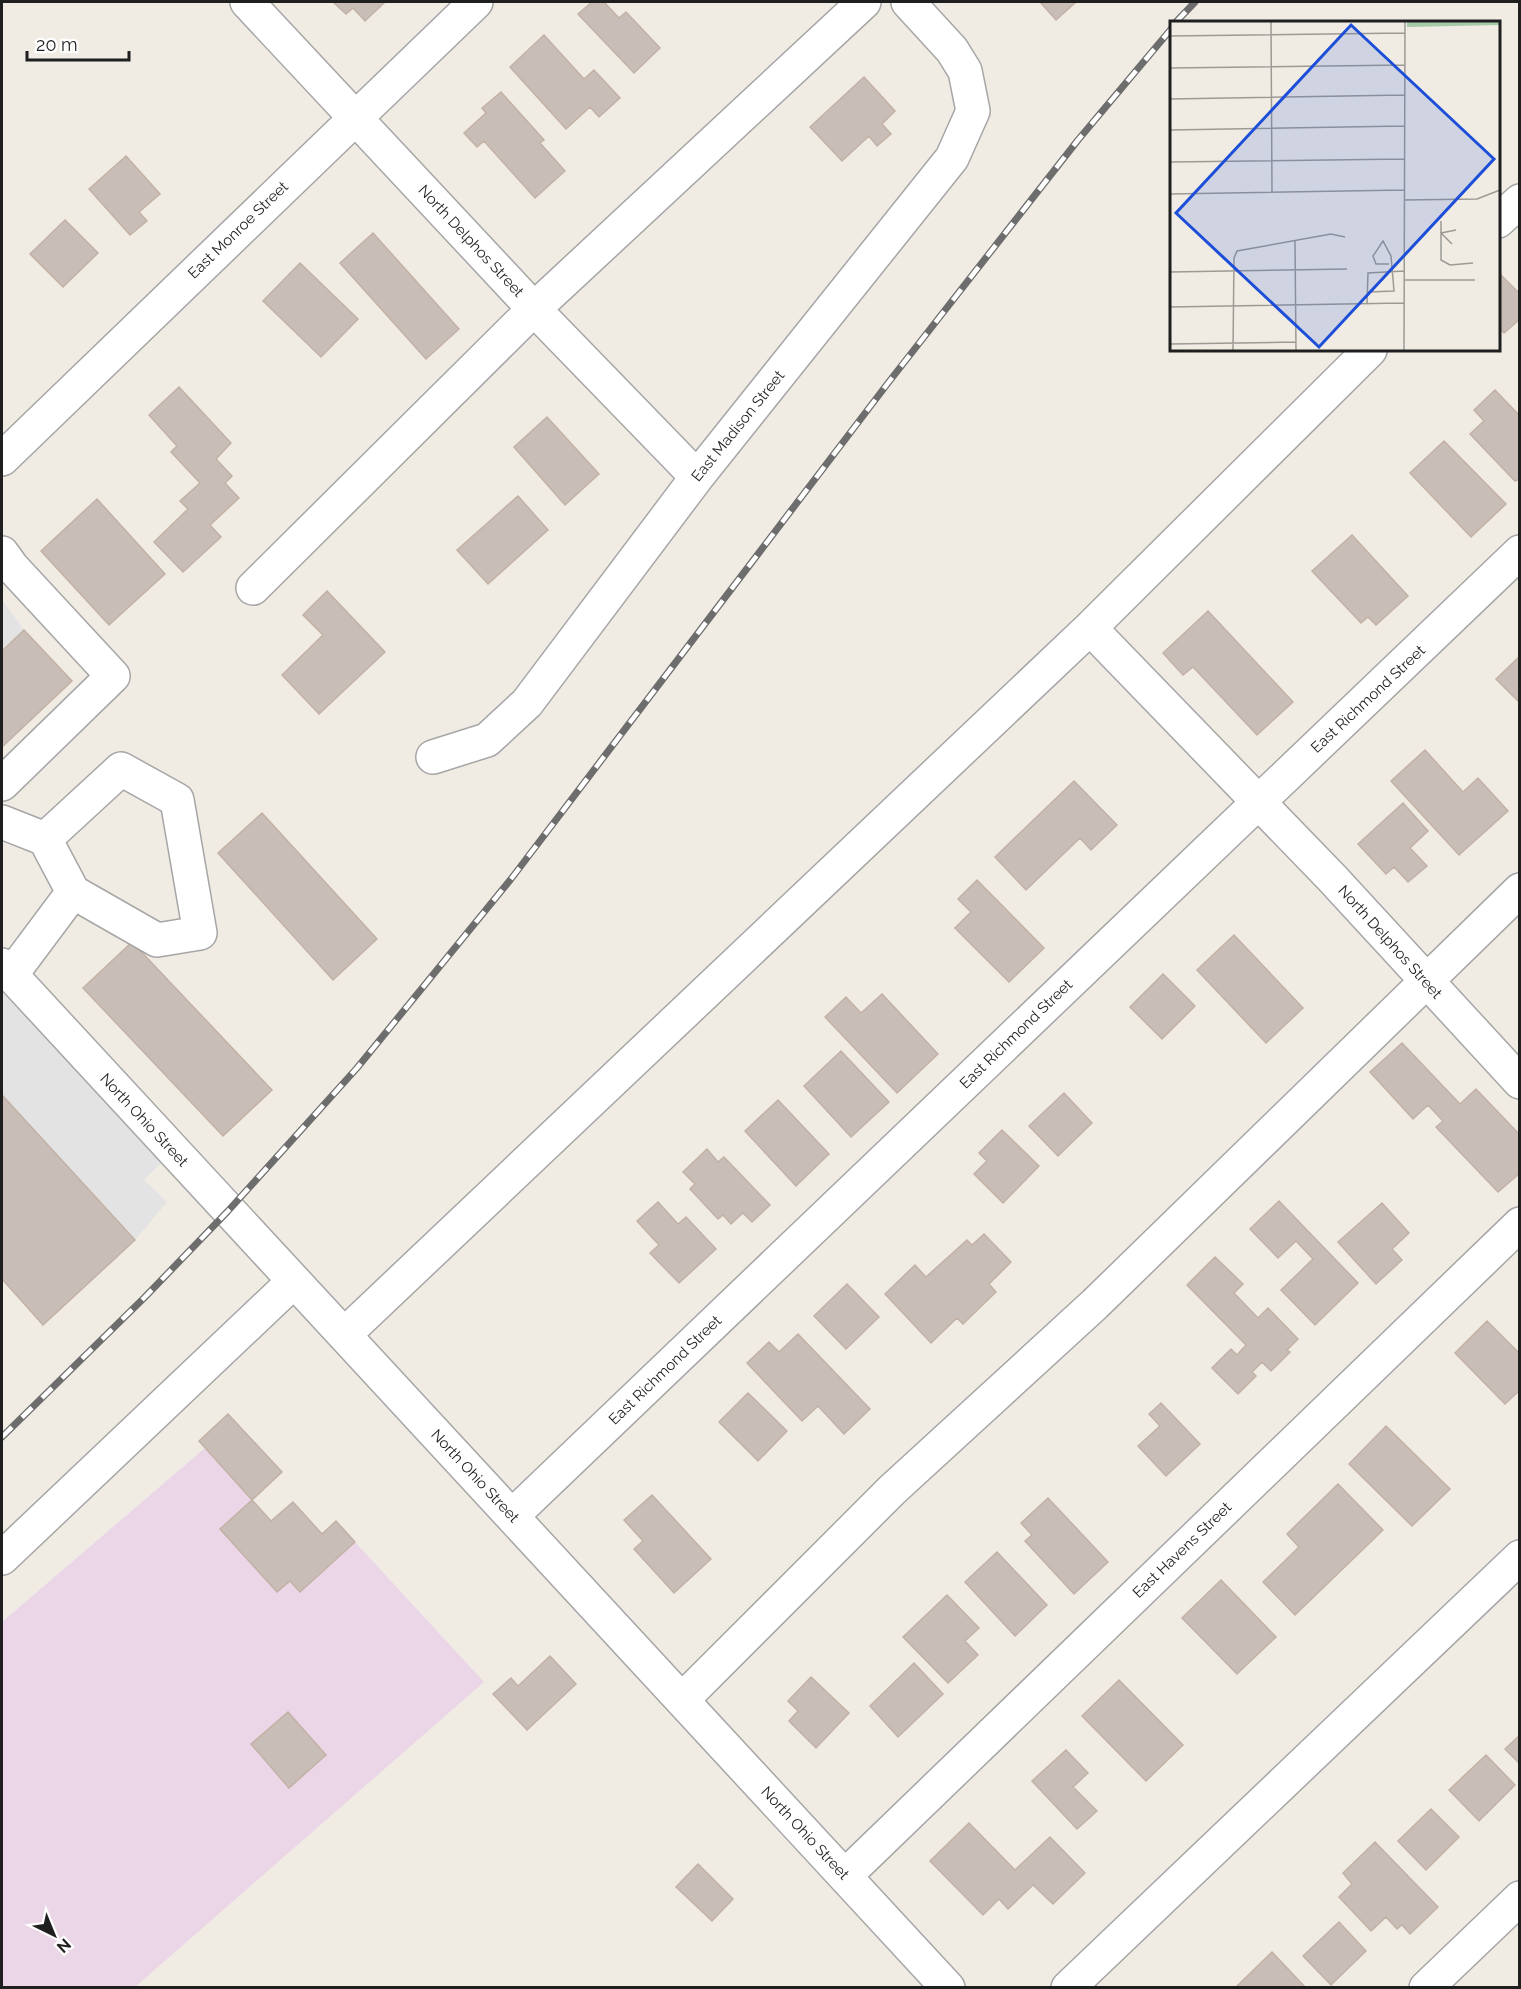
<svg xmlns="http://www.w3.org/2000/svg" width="1521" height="1989" font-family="Raleway,sans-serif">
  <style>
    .industrial { fill: #ead6e7 }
    .parking { fill: #e3e3e3 }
    .building { fill: #c8beb7; stroke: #c3b1a6; stroke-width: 1.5 }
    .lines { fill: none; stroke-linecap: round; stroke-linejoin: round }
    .minor-casing { stroke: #a6a6a6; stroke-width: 36 }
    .minor { stroke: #fff; stroke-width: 33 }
    .rail-casing { stroke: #6d6d6d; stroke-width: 7 }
    .rail { stroke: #fff; stroke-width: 4.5; stroke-dasharray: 14; stroke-linecap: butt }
    .labels { text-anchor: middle; stroke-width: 4.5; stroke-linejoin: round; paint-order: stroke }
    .street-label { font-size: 15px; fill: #1f1f1f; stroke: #fff }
    .inset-road { fill: none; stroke: #9c9a95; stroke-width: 1.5 }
    .view { fill: #1d4ed8; fill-opacity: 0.15; stroke: #1d4ed8; stroke-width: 3 }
    .inset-edge { fill: none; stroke: #1f1f1f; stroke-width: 3 }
  </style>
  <rect width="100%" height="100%" fill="#f0ece4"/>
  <path class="industrial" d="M205,1448L252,1500L220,1529L277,1592L290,1581L300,1592L355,1542L484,1682L135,1987H2V1622Z"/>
  <path class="parking" d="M2,600L24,630L2,651Z
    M2,965L173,1151L144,1180L167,1202L135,1240L2,1095Z"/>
  <path class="building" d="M333,2H385L365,21L353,8L346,14Z
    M592,2H604L619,18L626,12L660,48L634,73L578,14Z
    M1040,2H1076L1056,20Z
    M544,35L584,79L594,70L620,98L599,117L590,107L566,129L510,67Z
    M864,77L895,111L882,124L891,134L877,146L869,136L842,161L810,127Z
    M501,92L544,140L540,143L565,171L535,198L484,141L477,147L464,133L486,113L482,108Z
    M126,156L160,194L139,212L147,221L130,235L89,189Z
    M65,220L98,253L63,287L30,254Z
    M373,233L459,329L426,359L340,263Z
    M300,263L358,319L321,357L263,301Z
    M1498,272L1520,294V319L1504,333L1498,327Z
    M179,387L231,443L216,459L232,476L225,483L239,498L210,525L221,537L183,572L154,542L188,509L180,501L200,483L171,452L177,446L149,415Z
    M1495,390L1520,416V479L1515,481L1470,434L1484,421L1474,410Z
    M547,417L599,474L565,505L514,447Z
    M1444,441L1506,504L1471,537L1410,473Z
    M518,496L548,530L488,584L457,550Z
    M97,499L165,574L109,625L41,551Z
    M1352,535L1408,596L1376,625L1368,617L1361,623L1312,571Z
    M327,591L385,652L319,714L282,675L323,635L303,615Z
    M1208,611L1293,702L1257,735L1193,667L1183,675L1163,653Z
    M24,630L72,681L2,747V651Z
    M1520,656V703L1496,679Z
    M1425,750L1463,792L1478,778L1508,811L1459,855L1391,781Z
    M1074,781L1117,825L1091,850L1080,838L1026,890L995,857Z
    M1403,803L1428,831L1410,848L1427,866L1408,882L1394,867L1386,874L1358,844Z
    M262,813L377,939L333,980L218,853Z
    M977,880L1044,948L1009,982L955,928L971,912L958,899Z
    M1234,935L1303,1008L1266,1043L1197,970Z
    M132,942L272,1090L223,1136L83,988Z
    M1163,974L1195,1006L1162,1039L1130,1007Z
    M882,994L938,1054L897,1093L825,1017L846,997L861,1013Z
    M1402,1043L1460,1104L1476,1089L1520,1135V1173L1498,1192L1436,1127L1443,1121L1428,1105L1413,1119L1370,1072Z
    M841,1051L889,1102L851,1137L804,1086Z
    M1064,1093L1092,1123L1058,1156L1029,1126Z
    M2,1095L135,1240L43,1325L2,1279Z
    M778,1100L829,1154L796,1186L745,1131Z
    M1002,1130L1039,1166L1003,1203L974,1174L987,1161L979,1153Z
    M707,1149L718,1162L724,1157L770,1205L752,1222L743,1213L731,1224L723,1215L718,1219L690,1189L695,1184L683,1172Z
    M1279,1201L1358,1283L1315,1325L1281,1290L1313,1259L1296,1241L1278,1258L1250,1229Z
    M658,1202L678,1224L686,1217L716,1249L679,1283L650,1253L659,1245L637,1221Z
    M1382,1203L1409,1233L1392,1249L1402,1260L1376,1284L1338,1242Z
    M984,1234L1011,1262L989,1284L996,1292L963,1324L957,1318L931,1343L885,1294L915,1265L926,1277L967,1240L972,1245Z
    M1215,1257L1243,1284L1234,1293L1258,1318L1268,1308L1298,1339L1287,1350L1290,1352L1271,1371L1262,1362L1252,1372L1256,1376L1238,1394L1212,1368L1231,1349L1237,1355L1246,1345L1187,1285Z
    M847,1284L879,1317L846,1349L814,1316Z
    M1487,1321L1520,1354V1390L1505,1404L1455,1353Z
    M798,1334L870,1409L844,1434L818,1406L802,1421L747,1363L769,1342L779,1352Z
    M748,1393L787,1431L758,1461L719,1422Z
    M1161,1403L1200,1444L1166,1476L1138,1446L1160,1426L1149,1414Z
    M228,1414L282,1472L252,1500L199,1441Z
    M1386,1426L1450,1489L1412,1526L1349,1464Z
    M1338,1484L1383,1530L1295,1615L1263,1582L1299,1547L1287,1534Z
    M652,1495L711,1559L674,1593L634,1549L643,1541L624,1520Z
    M1048,1498L1108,1562L1074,1594L1025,1541L1032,1535L1021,1523Z
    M252,1500L271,1521L293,1502L322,1534L336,1521L355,1542L300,1592L290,1581L277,1592L220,1529Z
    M997,1552L1047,1605L1015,1636L965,1582Z
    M1221,1580L1276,1637L1237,1674L1182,1618Z
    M947,1595L979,1628L965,1641L978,1655L948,1683L903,1637Z
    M550,1656L576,1684L527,1730L493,1694L511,1678L518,1686Z
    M914,1663L943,1694L898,1737L870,1706Z
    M811,1677L849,1713L816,1748L789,1721L798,1711L788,1701Z
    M1119,1680L1183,1745L1146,1781L1082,1716Z
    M288,1712L326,1755L289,1788L251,1744Z
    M1520,1735V1764L1505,1749Z
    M1066,1750L1088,1773L1073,1787L1097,1811L1077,1829L1032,1781Z
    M1486,1755L1515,1785L1479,1821L1449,1790Z
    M1431,1809L1459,1837L1426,1870L1398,1841Z
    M969,1823L1015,1870L1050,1837L1085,1873L1053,1904L1033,1885L1008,1909L999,1899L983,1915L930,1861Z
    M1375,1842L1438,1907L1410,1934L1402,1925L1397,1929L1386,1917L1371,1931L1339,1897L1352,1884L1343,1873Z
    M698,1864L733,1899L712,1921L676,1887Z
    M1339,1922L1366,1951L1331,1985L1303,1956Z
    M1272,1952L1306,1988H1235Z"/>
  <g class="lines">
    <defs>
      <path id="minor" d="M247,2L534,309L697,477
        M1498,221L1520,201
        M2,459L476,2
        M2,553L12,567L113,676L2,784
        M253,588L534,309L864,2
        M1090,628L1332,878L1520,1082
        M433,757L487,740L527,703L697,477L952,158L973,111L965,71L952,50L908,2
        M2,822L45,839L73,892L157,940L200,933L177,800L121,769L45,839
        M2,965L948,1988
        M11,975L73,892
        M344,1335L1090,628L1370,350
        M512,1516L1520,552
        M2,1558L294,1281
        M683,1699L892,1490L1095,1304L1520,890
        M845,1876L1520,1224
        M1068,1988L1520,1557
        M1426,1988L1520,1898"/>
    </defs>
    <use href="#minor" class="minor-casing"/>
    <use href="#minor" class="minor"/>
    <defs>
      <path id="rail" d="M1176,22L1195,2
        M2,1437L144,1298L228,1211L357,1068L511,879L888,383L1078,140L1172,28"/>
    </defs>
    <use href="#rail" class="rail-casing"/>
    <use href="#rail" class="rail"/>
  </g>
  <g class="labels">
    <g class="street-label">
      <text transform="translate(238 230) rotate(-44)" y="5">East Monroe Street</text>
      <text transform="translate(471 241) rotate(47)" y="5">North Delphos Street</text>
      <text transform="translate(738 426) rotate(-51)" y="5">East Madison Street</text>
      <text transform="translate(1368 699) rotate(-43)" y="5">East Richmond Street</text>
      <text transform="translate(1390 942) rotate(48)" y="5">North Delphos Street</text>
      <text transform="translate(1016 1034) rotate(-44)" y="5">East Richmond Street</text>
      <text transform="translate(144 1120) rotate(47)" y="5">North Ohio Street</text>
      <text transform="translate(665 1370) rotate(-44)" y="5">East Richmond Street</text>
      <text transform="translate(475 1476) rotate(47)" y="5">North Ohio Street</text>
      <text transform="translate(1182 1550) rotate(-44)" y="5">East Havens Street</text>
      <text transform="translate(805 1833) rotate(47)" y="5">North Ohio Street</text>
    </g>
  </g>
  <g transform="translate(1170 21)">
    <rect width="330" height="330" fill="#f0ece4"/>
    <path d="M237,0H330V4L237,6Z" fill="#a4caa8"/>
    <path class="inset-road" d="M101,0L102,171M0,15L235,12M0,47L235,44M0,78L235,74M0,109L234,105M0,141L234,138M0,173L234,169M234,179L307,178L330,169M271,200V239L280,244L303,242M125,219L126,330M282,223L271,212L286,209M0,251L177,248M234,259H305M198,271L224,270L221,235L213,220L203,235L206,243H219M197,282L198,252L234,250M0,286L234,282M0,323L126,321M63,330L64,237L67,230L161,213L175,216M234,330L235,0"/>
    <path class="view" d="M181,4L324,138L149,326L6,192Z"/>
    <rect width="330" height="330" class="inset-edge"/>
  </g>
  <rect width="1521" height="1989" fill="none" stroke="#1f1f1f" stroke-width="6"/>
  <g transform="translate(54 1935) rotate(137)" stroke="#ffffff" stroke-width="4.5" paint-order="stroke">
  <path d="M0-4.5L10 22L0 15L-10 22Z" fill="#1f1f1f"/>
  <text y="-9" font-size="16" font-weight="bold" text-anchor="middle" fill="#1f1f1f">N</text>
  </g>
  <path d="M27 51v9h102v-9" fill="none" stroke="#1f1f1f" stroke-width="3"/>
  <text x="36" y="51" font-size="18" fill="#1f1f1f" stroke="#ffffff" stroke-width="4.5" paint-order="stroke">20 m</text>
</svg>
